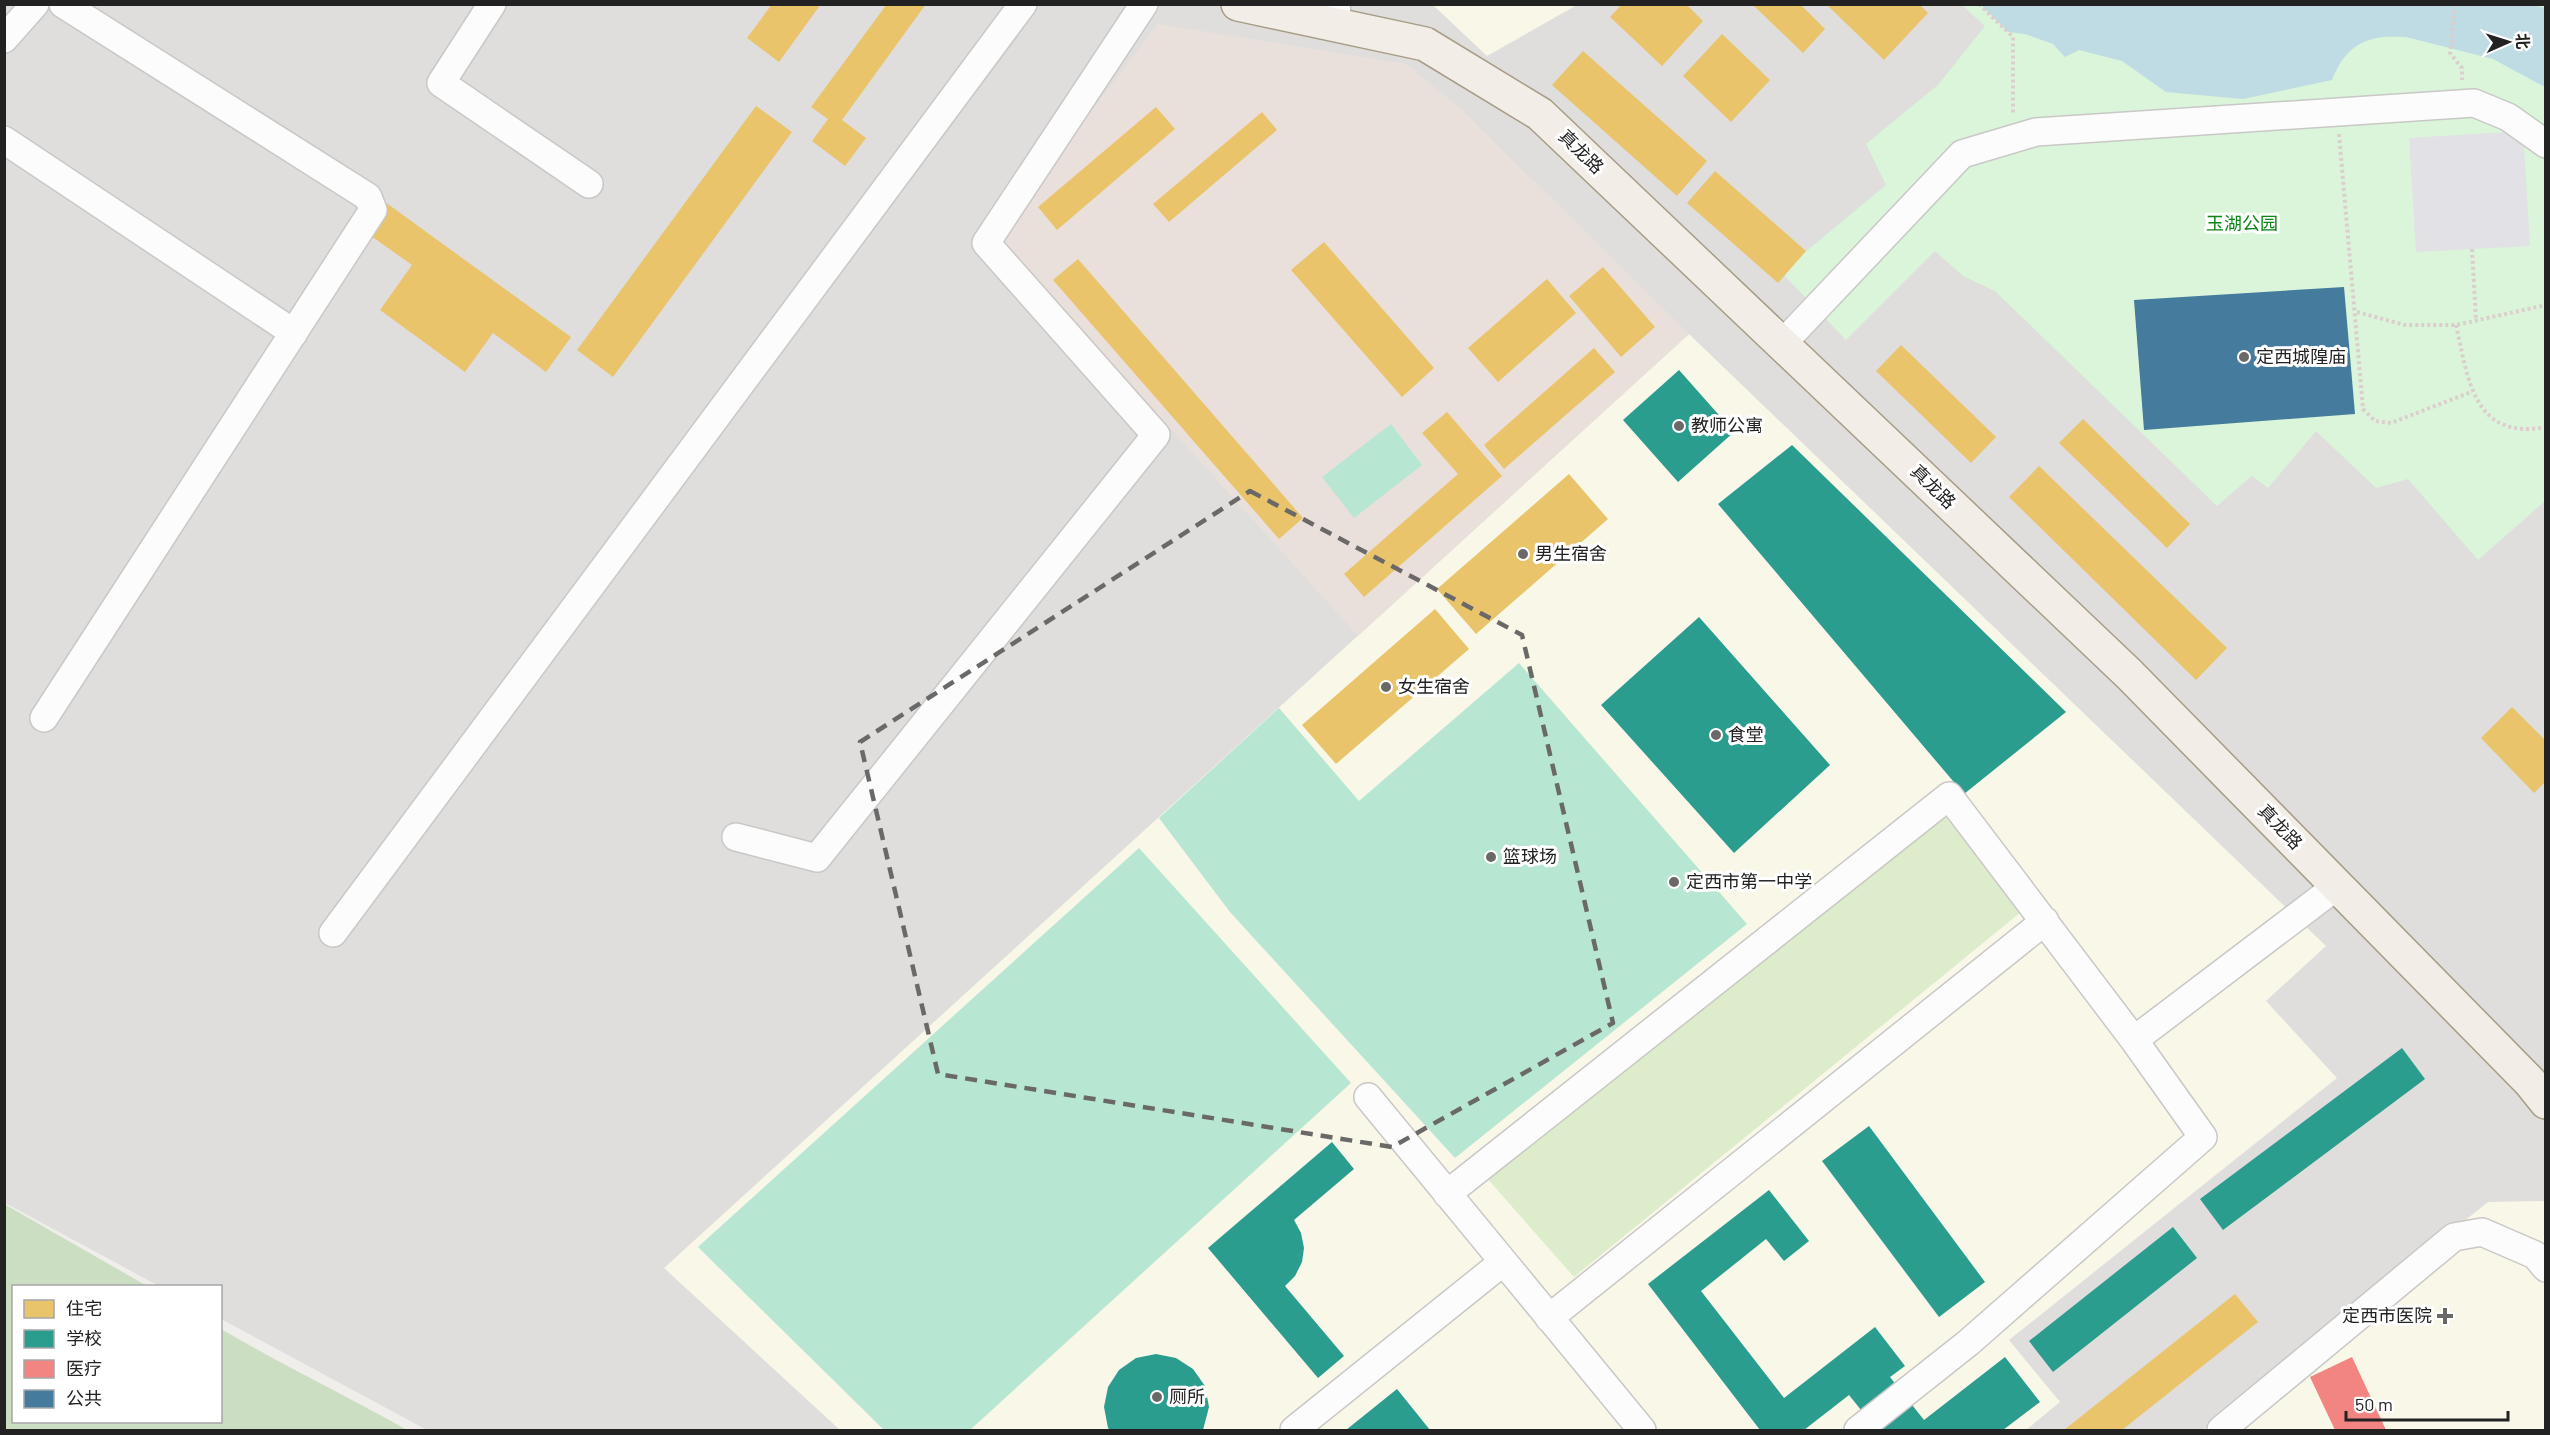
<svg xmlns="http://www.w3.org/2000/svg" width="2550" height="1435" font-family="Barlow,'Noto Sans SC',sans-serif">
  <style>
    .residential { fill: #dfdedc }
    .education { fill: #f8f7e8 }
    .military { fill: #eae0db }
    .grass { fill: #ddeccb }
    .forest { fill: #cbdec1 }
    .park { fill: #daf5da }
    .pitch { fill: #b7e6d2 }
    .plaza { fill: #e2e1e5 }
    .water { fill: #bfdbe3 }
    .homes { fill: #e9c46a }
    .schools { fill: #2a9d8f }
    .health { fill: #f28482 }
    .public { fill: #457b9d }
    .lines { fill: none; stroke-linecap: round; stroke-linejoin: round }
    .minor-casing { stroke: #c9c8c7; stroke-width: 30 }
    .major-casing { stroke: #a79c86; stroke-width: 36 }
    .path { stroke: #dccecd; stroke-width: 4; stroke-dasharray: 3 3; stroke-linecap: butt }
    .minor { stroke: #fdfcfc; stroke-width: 27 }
    .major { stroke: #f3ede7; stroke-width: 33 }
    .marked { fill: none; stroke: #6a6968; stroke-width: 4.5; stroke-dasharray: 12 8; stroke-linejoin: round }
    .poi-dot { fill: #6a6968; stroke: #fff; stroke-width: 2 }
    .labels { text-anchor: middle; stroke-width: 6; stroke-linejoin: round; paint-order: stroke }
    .street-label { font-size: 18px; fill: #222; stroke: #fff }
    .park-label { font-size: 18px; fill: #0c8416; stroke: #fff }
    .poi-label { font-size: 18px; fill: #222; stroke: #fff; text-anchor: start }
  </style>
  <rect width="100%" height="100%" fill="#f0eeeb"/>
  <path class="residential" d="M4,5H2545V1430H427L221,1319L220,1286H159L5,1203Z"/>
  <path class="education" d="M1433,5H1577L1487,56Z
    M1689,334L2326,946L2266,1001L2337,1078L2009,1340L2060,1402L2026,1430H840L664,1268Z
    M2545,1201V1430H2203L2488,1202Z"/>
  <path class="military" d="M1158,24L1406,64L1461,109L1689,334L1358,636L996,235Z"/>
  <path class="grass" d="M1957,806L2032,903L1574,1277L1486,1177Z"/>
  <path class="forest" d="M4,1204L147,1286H14V1422H220L221,1329C282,1365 345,1395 407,1430H5Z"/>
  <path class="park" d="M1962,5H2545V501L2478,560L2408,479L2376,488L2316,431L2268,488L2252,476L2217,506L1995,291L1963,276L1935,251L1846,340L1781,272L1886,185L1866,144L1938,85L1985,26Z"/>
  <path class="pitch" d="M1391,424L1422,465L1354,518L1322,477Z
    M1519,663L1747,924L1455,1158L1230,912L1159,818L1279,708L1359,801Z
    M1139,848L1351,1083L970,1430H884L698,1247Z"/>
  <path class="plaza" d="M2508,132L2524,145L2530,246L2416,252L2409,138Z"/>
  <path class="water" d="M1981,5H2533L2545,8V87L2493,59L2406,37C2368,34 2346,44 2332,80L2243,99L2166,92L2122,61L2079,50L2065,57L2053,44L2025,34L2008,32Z"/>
  <path class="homes" d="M772,4H821L779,62L747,38Z
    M887,4H926L842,120L866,138L845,166L812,141L828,119L811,107Z
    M1622,4H1686L1703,21L1662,66L1610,17Z
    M1752,4H1800L1825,29L1803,53Z
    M1826,4H1919L1928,13L1884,60Z
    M1722,34L1770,80L1731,122L1683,76Z
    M1583,51L1707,161L1677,196L1552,85Z
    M756,106L792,132L613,377L577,350Z
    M1156,107L1175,129L1057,230L1038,207Z
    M1262,112L1277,130L1169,222L1153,204Z
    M1715,171L1806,251L1778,283L1687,203Z
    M385,202L571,337L546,372L493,333L465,372L380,310L412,265L364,231Z
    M1324,242L1434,368L1402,397L1291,270Z
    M1078,259L1303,518L1279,539L1053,280Z
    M1603,267L1655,327L1621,357L1569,296Z
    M1547,279L1576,313L1498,382L1468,348Z
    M1901,345L1996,437L1971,463L1876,371Z
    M1594,348L1615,372L1504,469L1484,445Z
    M1447,412L1502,476L1364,597L1344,574L1458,474L1422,433Z
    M2083,419L2190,524L2167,548L2059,443Z
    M2039,466L2227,648L2196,680L2009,497Z
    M1569,474L1608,519L1476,634L1437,589Z
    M1435,609L1469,649L1336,764L1302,725Z
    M2512,707L2546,741V781L2534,793L2481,738Z
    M2235,1294L2258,1322L2122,1430H2064Z"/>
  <path class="schools" d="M1679,370L1734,432L1678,482L1623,420Z
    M1792,445L2066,712L1964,794L1718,504Z
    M1699,617L1830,765L1734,853L1601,705Z
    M2402,1048L2425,1079L2223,1230L2200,1199Z
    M1869,1126L1985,1282L1939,1317L1822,1161Z
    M1332,1142L1354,1169L1294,1220L1301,1233L1304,1248L1302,1262L1295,1276L1285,1286L1344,1356L1318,1378L1208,1248Z
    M1769,1190L1809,1241L1784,1261L1766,1239L1701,1291L1784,1398L1875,1327L1905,1366L1890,1377L1924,1420L2005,1357L2040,1402L2003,1430H1877L1849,1395L1804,1430H1760L1648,1284Z
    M2173,1227L2197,1258L2053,1372L2029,1341Z
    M1156,1354L1176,1358L1193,1369L1205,1386L1209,1407L1203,1430H1110L1108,1428L1104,1407L1108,1387L1119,1370L1136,1358Z
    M1397,1389L1430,1430H1346Z"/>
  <path class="health" d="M2352,1357L2386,1430H2335L2310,1377Z"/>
  <path class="public" d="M2344,287L2355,414L2144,430L2134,300Z"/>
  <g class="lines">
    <defs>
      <path id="minor" d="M492,4L441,83L589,184
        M1336,4L1338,25
        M4,39L35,4
        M4,140L294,333
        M1782,344L1962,154L2036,132L2474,103L2508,117L2546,144
        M44,718L373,210L368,197L63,4
        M736,837L817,858L1156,435L986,243L1144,4
        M333,933L1023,4
        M2134,1040L2337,886
        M1368,1097L1642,1430
        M1447,1194L1949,796L2134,1040L2203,1137L1968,1343L1858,1430
        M1549,1318L2045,921
        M1294,1430L1503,1262
        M2221,1430L2454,1237L2482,1232L2535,1255L2546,1268"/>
      <path id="major" d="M1238,4L1425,44L1540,114L2129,674L2530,1082L2546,1102"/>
    </defs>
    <use href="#minor" class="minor-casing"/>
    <use href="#major" class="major-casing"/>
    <path class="path" d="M1979,4L2013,37V115
      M2455,4L2450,53L2462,68V80
      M2339,134L2363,409L2375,421L2391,423L2471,392
      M2472,249L2476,320
      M2357,312L2405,325H2456L2546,305
      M2456,325C2468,378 2473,441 2546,427"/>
    <use href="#minor" class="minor"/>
    <use href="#major" class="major"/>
  </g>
  <path class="marked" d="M1250,491L1522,635L1613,1023L1392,1147L938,1074L860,742Z"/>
  <g class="poi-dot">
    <circle cx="2244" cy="357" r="6"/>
    <circle cx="1679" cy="426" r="6"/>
    <circle cx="1523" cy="554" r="6"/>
    <circle cx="1386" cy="687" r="6"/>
    <circle cx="1716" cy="735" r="6"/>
    <circle cx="1491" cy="857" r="6"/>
    <circle cx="1674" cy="882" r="6"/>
    <path d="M2442 1307h6v6h6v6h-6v6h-6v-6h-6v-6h6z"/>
    <circle cx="1157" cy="1397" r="6"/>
  </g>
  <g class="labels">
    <g class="street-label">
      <text transform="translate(1581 152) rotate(44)" y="6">真龙路</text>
      <text transform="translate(1933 487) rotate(44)" y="6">真龙路</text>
      <text transform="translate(2280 827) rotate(46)" y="6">真龙路</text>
    </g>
    <g class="park-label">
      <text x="2242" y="230">玉湖公园</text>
    </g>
    <g class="poi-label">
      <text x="2256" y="363">定西城隍庙</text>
      <text x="1691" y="432">教师公寓</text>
      <text x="1535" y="560">男生宿舍</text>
      <text x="1398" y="693">女生宿舍</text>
      <text x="1728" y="741">食堂</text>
      <text x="1503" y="863">篮球场</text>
      <text x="1686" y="888">定西市第一中学</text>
      <text x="2432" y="1322" text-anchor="end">定西市医院</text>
      <text x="1169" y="1403">厕所</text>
    </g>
  </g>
  <rect width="2550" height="1435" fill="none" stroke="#222222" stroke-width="12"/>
  <rect x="12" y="1285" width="210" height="138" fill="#ffffff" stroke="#a7a7a7" stroke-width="1.5"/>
  <rect x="24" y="1300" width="30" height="18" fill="#e9c46a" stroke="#a7a7a7" stroke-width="1.5"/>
  <text x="66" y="1315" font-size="18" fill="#222222">住宅</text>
  <rect x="24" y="1330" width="30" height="18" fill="#2a9d8f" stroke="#a7a7a7" stroke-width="1.5"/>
  <text x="66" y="1345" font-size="18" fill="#222222">学校</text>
  <rect x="24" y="1360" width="30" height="18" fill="#f28482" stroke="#a7a7a7" stroke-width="1.5"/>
  <text x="66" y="1375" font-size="18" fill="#222222">医疗</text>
  <rect x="24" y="1390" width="30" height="18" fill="#457b9d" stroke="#a7a7a7" stroke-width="1.5"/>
  <text x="66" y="1405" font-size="18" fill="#222222">公共</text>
  <g transform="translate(2508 42) rotate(87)" stroke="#ffffff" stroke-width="4.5" paint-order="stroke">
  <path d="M0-4.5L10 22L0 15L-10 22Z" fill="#222222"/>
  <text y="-9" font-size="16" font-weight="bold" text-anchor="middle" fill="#222222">北</text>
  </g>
  <path d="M2346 1411v9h162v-9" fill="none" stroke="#222222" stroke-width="3"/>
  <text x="2355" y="1411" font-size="18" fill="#222222" stroke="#ffffff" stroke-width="4.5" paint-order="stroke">50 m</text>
</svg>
